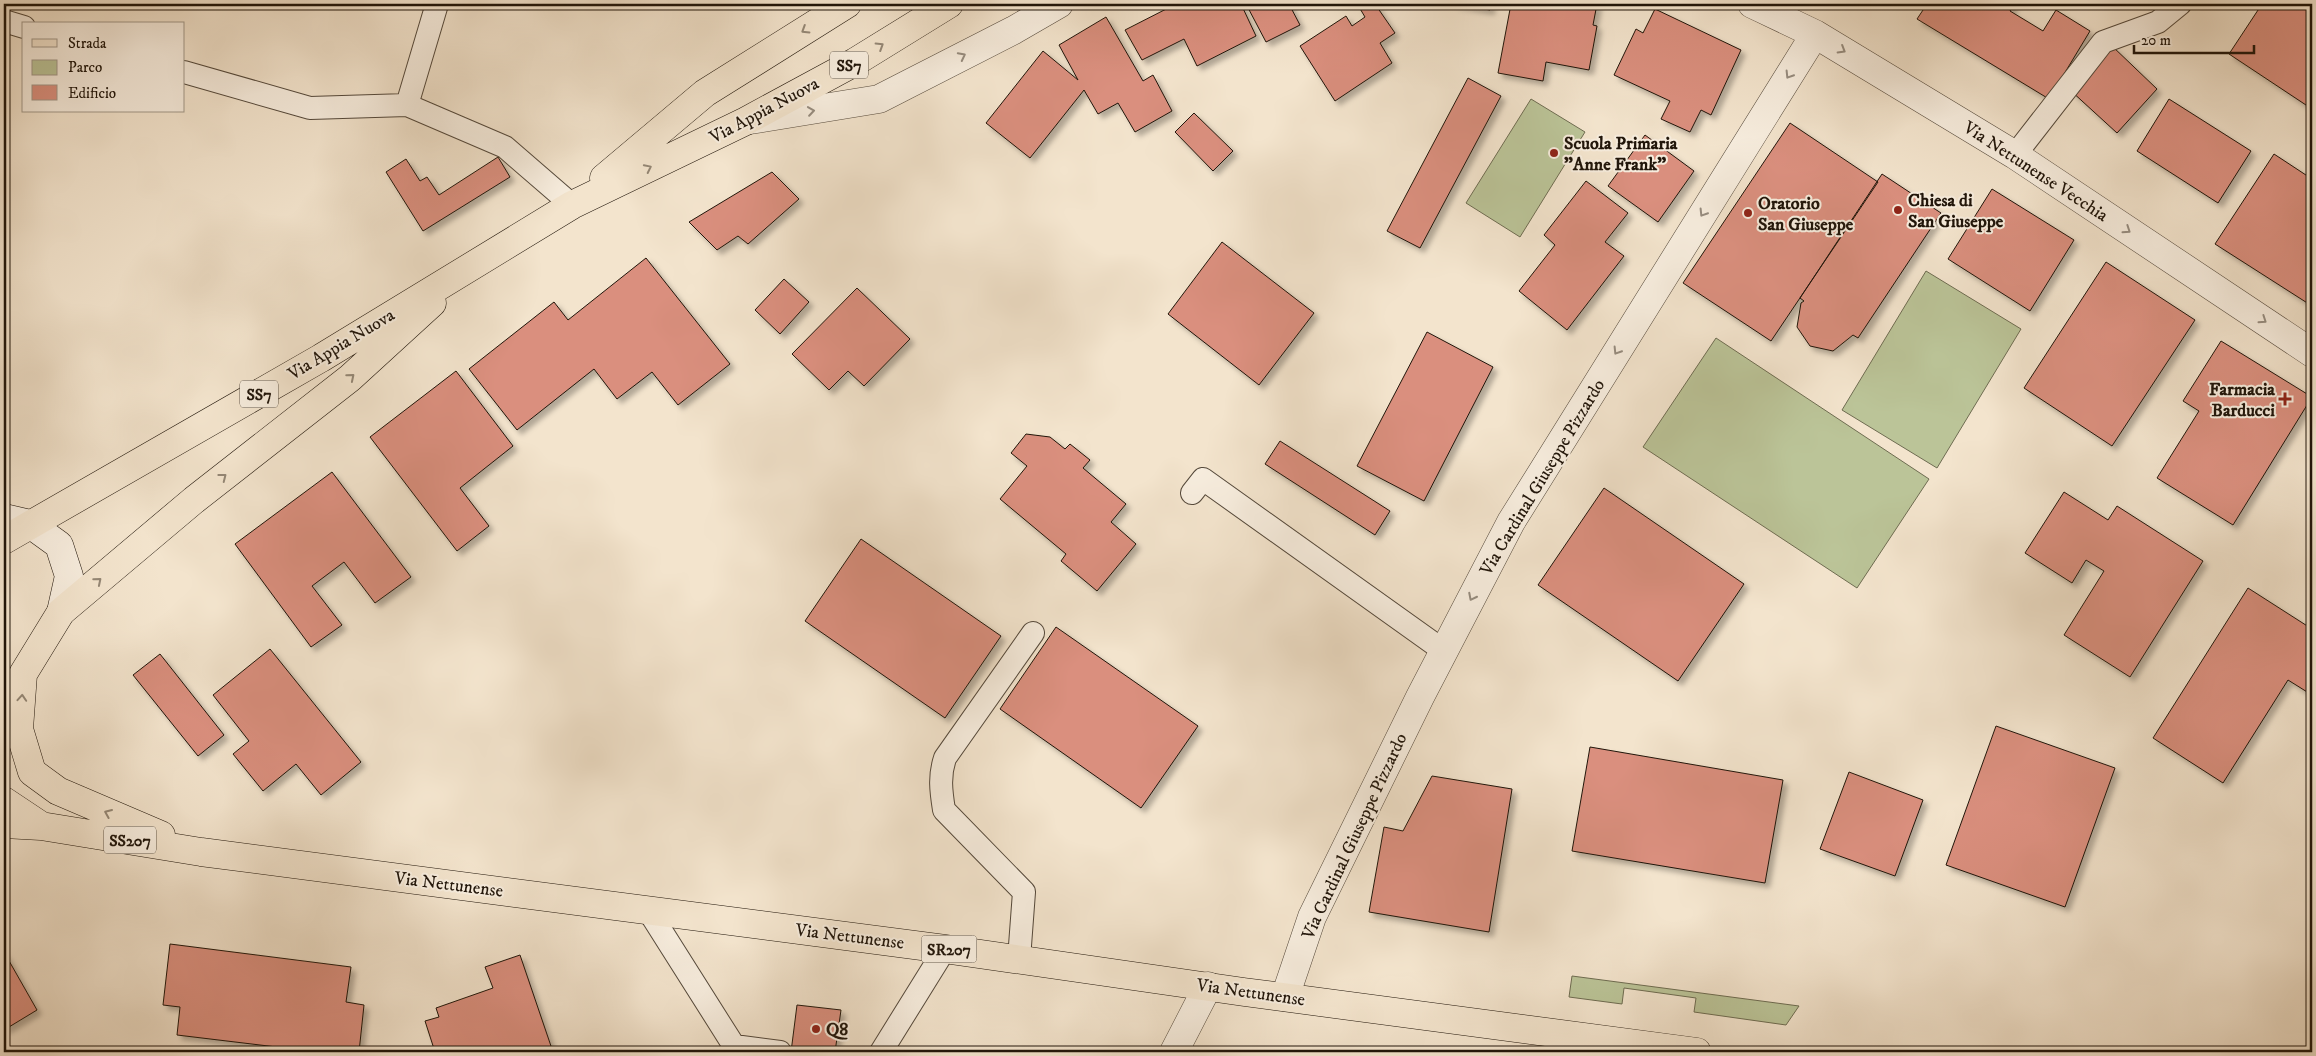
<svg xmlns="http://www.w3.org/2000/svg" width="2316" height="1056" font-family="'IM FELL DW Pica',serif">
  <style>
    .green { fill: #bbc498; stroke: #6e6c51 }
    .building { fill: #da8f7e; stroke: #20150a; filter: url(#shadow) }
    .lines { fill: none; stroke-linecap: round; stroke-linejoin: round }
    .lane-casing { stroke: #55493b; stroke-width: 24 }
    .street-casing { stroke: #55493b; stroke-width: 29 }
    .secondary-casing { stroke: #20150a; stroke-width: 29 }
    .primary-casing { stroke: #20150a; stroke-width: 29 }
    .lane { stroke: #f7edde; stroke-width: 22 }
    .street { stroke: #f7edde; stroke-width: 28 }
    .secondary { stroke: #f7edde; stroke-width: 28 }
    .primary { stroke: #f3e4cd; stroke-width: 28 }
    .oneway { stroke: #948775 }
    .oneway2 { stroke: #968c7f }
    .poi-dot { fill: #8f2418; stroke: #f7edde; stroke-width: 2 }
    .labels { text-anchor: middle; stroke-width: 4; stroke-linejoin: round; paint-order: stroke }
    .shield { fill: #f7edde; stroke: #60564a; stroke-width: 1 }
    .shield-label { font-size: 16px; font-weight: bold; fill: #20150a }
    .street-label { font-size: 18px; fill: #20150a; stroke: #f7edde }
    .poi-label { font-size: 18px; font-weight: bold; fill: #20150a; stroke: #f7edde; text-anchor: start }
  </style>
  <defs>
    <filter id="shadow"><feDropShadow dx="4.5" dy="4.5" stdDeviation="2.5" flood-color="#0004"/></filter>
  </defs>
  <rect width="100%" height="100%" fill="#f3e4cd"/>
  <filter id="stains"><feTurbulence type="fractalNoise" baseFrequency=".004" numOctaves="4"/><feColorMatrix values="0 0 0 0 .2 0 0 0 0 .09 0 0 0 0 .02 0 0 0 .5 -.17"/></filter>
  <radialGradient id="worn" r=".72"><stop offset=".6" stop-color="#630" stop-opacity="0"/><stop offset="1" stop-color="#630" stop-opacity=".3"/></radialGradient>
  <path class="green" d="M1531,99L1585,132L1520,237L1466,203Z
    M1926,271L2021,329L1937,468L1842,410Z
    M1716,338L1929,479L1857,588L1643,447Z
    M1572,976L1799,1006L1786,1025L1694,1012L1696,998L1624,988L1622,1004L1569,997Z"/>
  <path class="building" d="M1176,4H1241L1256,36L1197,66L1184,39L1142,60L1125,30Z
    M1246,4H1289L1300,25L1266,42Z
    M1363,4H1375L1395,33L1380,43L1392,63L1335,101L1300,46L1346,16L1352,26L1365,17L1359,7Z
    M1454,4H1491L1490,10Z
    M1511,4H1597L1593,25L1597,26L1589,70L1546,62L1543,81L1498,73Z
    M1927,4H2014L2010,11L2043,31L2056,10L2090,31L2049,99L1917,19Z
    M2262,4H2312V109L2229,54Z
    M1655,9L1741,50L1711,115L1701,110L1690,132L1661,119L1670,101L1614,75L1636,29L1643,33Z
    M1106,17L1143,81L1153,75L1172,111L1135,132L1118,103L1098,114L1084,90L1030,158L986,123L1043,51L1078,80L1059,45Z
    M2111,45L2157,89L2117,133L2070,90Z
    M1468,78L1501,96L1420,248L1387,231Z
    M2169,99L2251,151L2218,203L2137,151Z
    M1194,113L1233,151L1213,171L1175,132Z
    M1790,123L1878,182L1771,341L1683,283Z
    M1645,135L1694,171L1658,222L1608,186Z
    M2274,154L2312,179V306L2215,244Z
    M498,157L510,177L423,231L386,172L406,159L420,181L427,177L439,195Z
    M772,172L799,199L748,244L738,236L717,250L689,222Z
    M1882,174L1941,213L1858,338L1853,335L1833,351L1810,346L1797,327L1801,303L1804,301L1800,298Z
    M1586,181L1628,213L1605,242L1624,256L1567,330L1519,291L1555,245L1544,235Z
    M1992,189L2074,240L2030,311L1948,259Z
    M1222,242L1314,313L1259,385L1168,314Z
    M646,258L730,364L678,405L652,372L617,399L594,369L517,430L469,369L554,302L568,320Z
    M2106,262L2195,320L2112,446L2024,388Z
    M784,279L809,302L780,334L755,310Z
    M857,288L910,339L864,386L848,371L829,390L792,354Z
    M1427,332L1493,367L1424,501L1357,466Z
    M2221,341L2312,397L2233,525L2157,478L2199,411L2183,401Z
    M456,371L513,446L460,488L489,526L457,551L370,437Z
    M1026,434L1050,437L1065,449L1070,444L1090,460L1083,468L1126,504L1111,522L1136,544L1097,591L1061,561L1066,554L1000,499L1027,466L1011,453Z
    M1280,441L1390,511L1375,535L1265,464Z
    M332,472L411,577L375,603L344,562L312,586L342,625L311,647L235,544Z
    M1604,488L1744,584L1678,681L1538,585Z
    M2064,492L2108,520L2117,506L2203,561L2130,677L2064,635L2104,571L2086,560L2072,583L2025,553Z
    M861,539L1001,636L945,718L805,621Z
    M2248,588L2312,629V695L2288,680L2223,783L2153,738Z
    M1056,627L1198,726L1141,808L1000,709Z
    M270,649L361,762L321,795L296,764L263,791L233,754L249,741L213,695Z
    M160,654L224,735L198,756L133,675Z
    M1996,726L2115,768L2065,907L1946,865Z
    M1590,747L1783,780L1765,883L1572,851Z
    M1849,772L1923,800L1895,876L1820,849Z
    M1432,776L1512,789L1489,932L1369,912L1384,827L1403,831Z
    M170,944L351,967L346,1002L364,1005L359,1052H318L177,1035L180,1007L163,1005Z
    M4,952L37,1010L4,1030Z
    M520,955L553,1052H435L425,1021L439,1017L436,1008L493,988L485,967Z
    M797,1005L841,1010L835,1052H791Z"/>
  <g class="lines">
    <defs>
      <path id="lane" d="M4,21L24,27
        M184,72L310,108L407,105L505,147L572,205
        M407,105L437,4
        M2015,155L2103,42L2158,22L2180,4
        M1192,493L1203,479L1444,651
        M648,910L734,1046L780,1052
        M1019,959L1024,892L944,810C941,791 939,776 945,758L1033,633
        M881,1052L945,949"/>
      <path id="street" d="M1752,4L1815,34L2015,155L2312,353
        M750,120L879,99L1014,30L1059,4
        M1285,997L1312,917L1420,697L1511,522L1815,34
        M1174,1052L1208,986"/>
      <path id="secondary" d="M4,518L30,524L59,545L69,576L61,612"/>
      <path id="primary" d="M604,178L705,93L847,4
        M4,540L321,358L572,205L746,121L855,62L949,4
        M4,801L40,825
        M4,824L41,826L201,852L945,949L1244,992L1697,1052
        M161,835L58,791L32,772L19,729L23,674L61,612L194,500L350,378L432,303"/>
    </defs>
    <use href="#lane" class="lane-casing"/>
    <use href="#street" class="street-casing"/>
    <use href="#secondary" class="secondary-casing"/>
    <use href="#primary" class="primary-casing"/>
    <use href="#lane" class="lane"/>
    <use href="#street" class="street"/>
    <use href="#secondary" class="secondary"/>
    <use href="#primary" class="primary"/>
  </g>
  <defs><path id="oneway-chevron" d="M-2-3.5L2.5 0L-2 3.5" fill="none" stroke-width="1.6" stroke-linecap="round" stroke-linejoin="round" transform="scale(1.25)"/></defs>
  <g class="oneway">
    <use href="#oneway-chevron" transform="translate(805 30) rotate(148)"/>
    <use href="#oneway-chevron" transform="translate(880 46) rotate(-32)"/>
    <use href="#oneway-chevron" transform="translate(648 168) rotate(-26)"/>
    <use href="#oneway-chevron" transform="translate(351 377) rotate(-40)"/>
    <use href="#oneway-chevron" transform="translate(223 477) rotate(-38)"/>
    <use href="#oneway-chevron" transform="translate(98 581) rotate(-40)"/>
    <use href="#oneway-chevron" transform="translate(22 698) rotate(-86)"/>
    <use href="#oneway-chevron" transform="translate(108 813) rotate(-157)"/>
  </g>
  <g class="oneway2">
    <use href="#oneway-chevron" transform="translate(1842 50) rotate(31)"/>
    <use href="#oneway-chevron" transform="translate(962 56) rotate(-27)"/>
    <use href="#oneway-chevron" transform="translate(1789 75) rotate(122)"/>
    <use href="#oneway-chevron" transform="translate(811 111) rotate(-8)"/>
    <use href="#oneway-chevron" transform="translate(1703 213) rotate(122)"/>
    <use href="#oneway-chevron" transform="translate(2127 230) rotate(34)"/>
    <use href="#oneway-chevron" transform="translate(2263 320) rotate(34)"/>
    <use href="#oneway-chevron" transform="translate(1617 351) rotate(122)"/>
    <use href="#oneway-chevron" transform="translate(1472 597) rotate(117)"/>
  </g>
  <g class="poi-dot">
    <circle cx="1554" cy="153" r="5"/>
    <circle cx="1898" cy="210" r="5"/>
    <circle cx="1748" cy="213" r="5"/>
    <path d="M2282.5 391.5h5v5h5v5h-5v5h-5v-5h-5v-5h5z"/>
    <circle cx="816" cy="1029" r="5"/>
  </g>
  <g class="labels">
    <g class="shield">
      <rect x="830" y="51.5" width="38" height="27" rx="4"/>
      <rect x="240" y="380.5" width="38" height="27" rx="4"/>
      <rect x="104" y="826.5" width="52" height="27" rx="4"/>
      <rect x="921.5" y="935.5" width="55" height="27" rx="4"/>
    </g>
    <g class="shield-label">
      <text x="849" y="71">SS7</text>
      <text x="259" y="400">SS7</text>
      <text x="130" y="846">SS207</text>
      <text x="949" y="955">SR207</text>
    </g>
    <g class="street-label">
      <text transform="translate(764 110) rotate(-28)" y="6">Via Appia Nuova</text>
      <text transform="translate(2036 171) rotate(33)" y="6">Via Nettunense Vecchia</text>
      <text transform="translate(341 344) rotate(-31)" y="6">Via Appia Nuova</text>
      <text transform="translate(1542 477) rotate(-59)" y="6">Via Cardinal Giuseppe Pizzardo</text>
      <text transform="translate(1354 836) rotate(-65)" y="6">Via Cardinal Giuseppe Pizzardo</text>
      <text transform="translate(449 884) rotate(7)" y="6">Via Nettunense</text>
      <text transform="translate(850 936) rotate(7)" y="6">Via Nettunense</text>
      <text transform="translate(1251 992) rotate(8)" y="6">Via Nettunense</text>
    </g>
    <g class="poi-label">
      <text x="1564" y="149">Scuola Primaria<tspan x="1564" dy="21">"Anne Frank"</tspan></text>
      <text x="1908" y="206">Chiesa di<tspan x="1908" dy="21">San Giuseppe</tspan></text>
      <text x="1758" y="209">Oratorio<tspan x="1758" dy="21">San Giuseppe</tspan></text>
      <text x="2275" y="395" text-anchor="end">Farmacia<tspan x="2275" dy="21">Barducci</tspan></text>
      <text x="826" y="1035">Q8</text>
    </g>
  </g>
  <rect width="2316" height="1056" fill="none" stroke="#f3e4cd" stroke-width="20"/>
  <rect x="5" y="5" width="2306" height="1046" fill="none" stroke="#20150a" stroke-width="2.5"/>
  <rect x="10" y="10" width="2296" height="1036" fill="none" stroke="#20150a"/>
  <rect x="22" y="22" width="162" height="90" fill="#f7edde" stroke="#a19789"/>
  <rect x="32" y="39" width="25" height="8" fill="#f3e4cd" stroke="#a19789"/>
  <text x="68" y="48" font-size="15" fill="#20150a">Strada</text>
  <rect x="32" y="60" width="25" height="15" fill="#bbc498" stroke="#a19789"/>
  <text x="68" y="72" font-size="15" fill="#20150a">Parco</text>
  <rect x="32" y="85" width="25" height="15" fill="#da8f7e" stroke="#a19789"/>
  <text x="68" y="98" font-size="15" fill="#20150a">Edificio</text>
  <path d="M2134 45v8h120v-8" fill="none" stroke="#20150a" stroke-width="2.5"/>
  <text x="2141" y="45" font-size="15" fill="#20150a" stroke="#f7edde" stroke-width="4" paint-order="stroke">20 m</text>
  <rect width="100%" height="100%" filter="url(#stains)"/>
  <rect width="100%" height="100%" fill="url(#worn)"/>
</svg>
